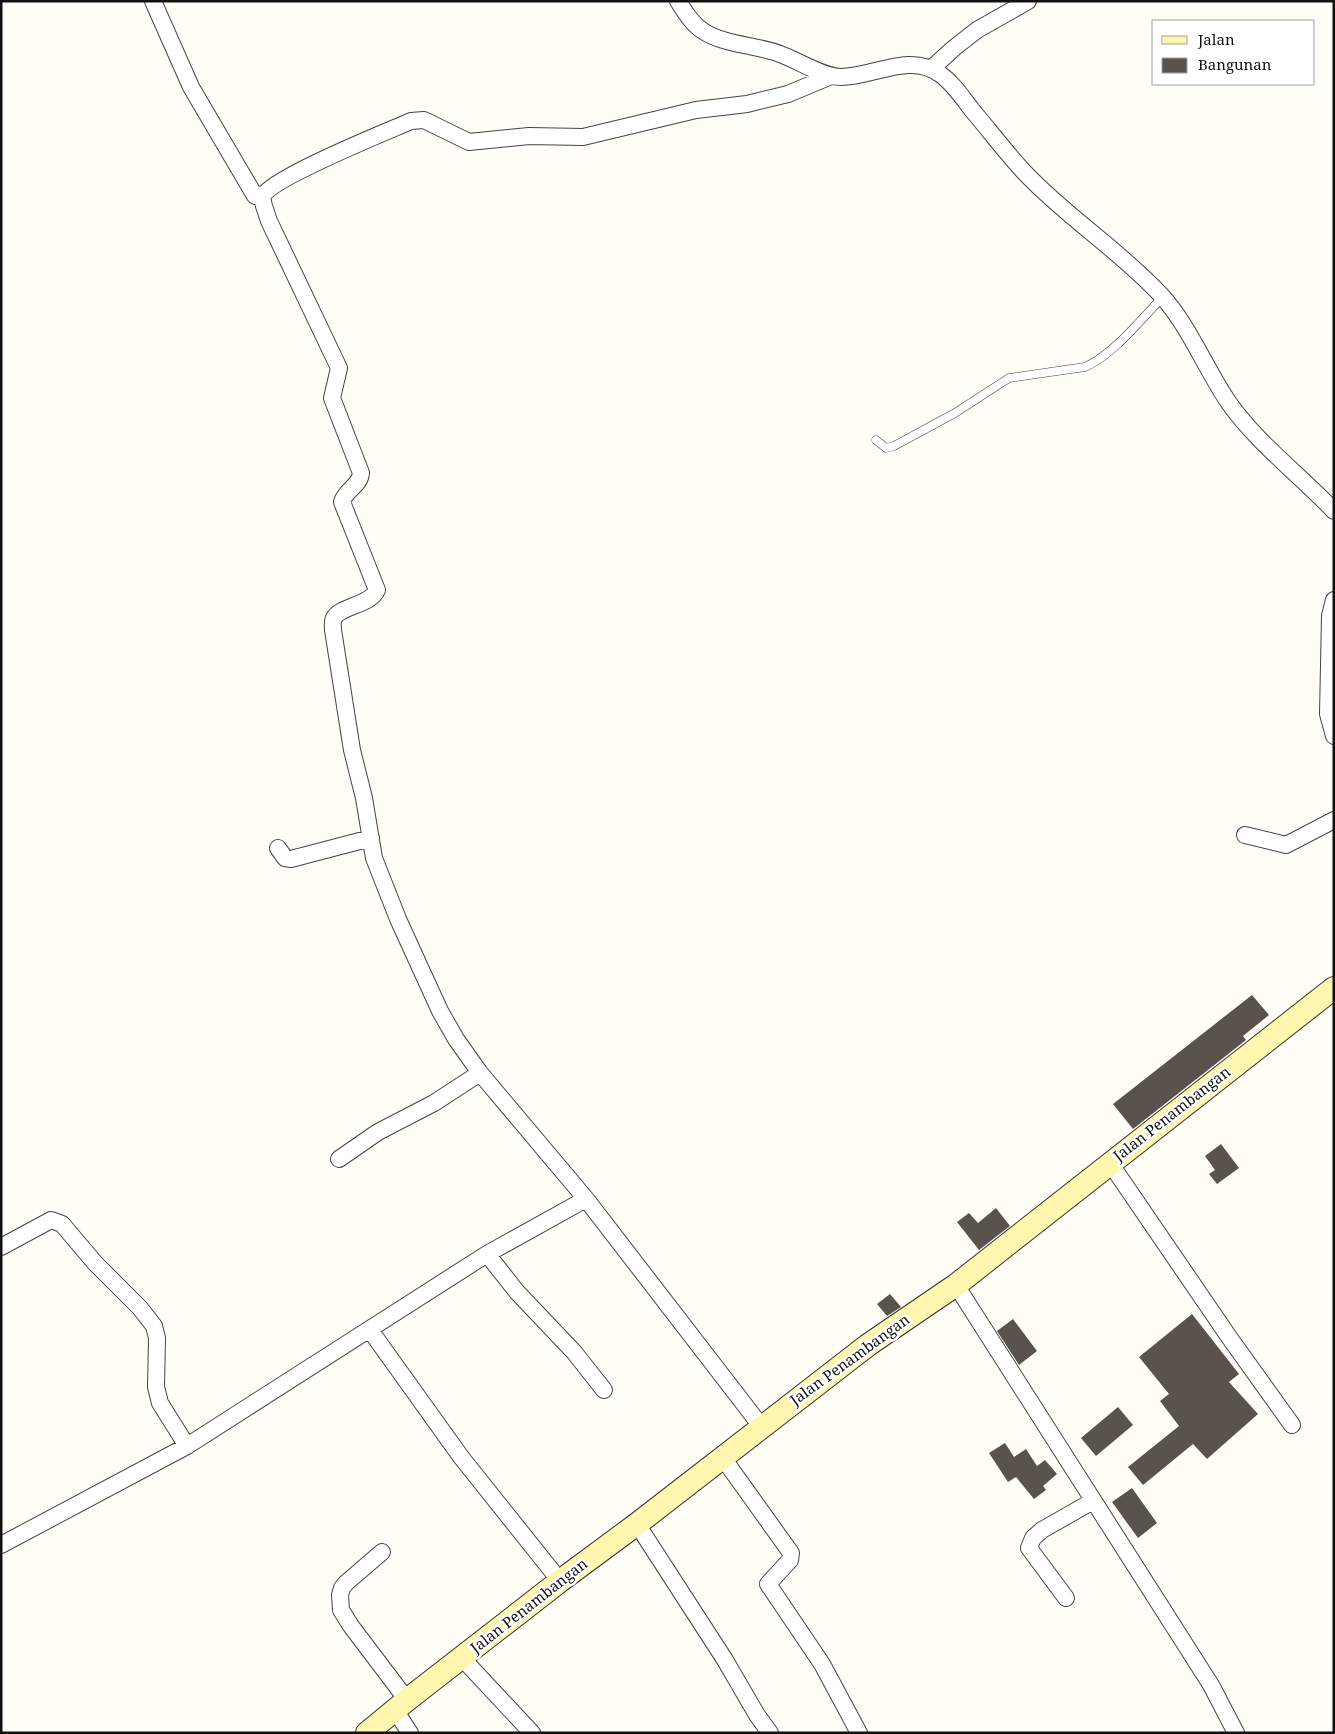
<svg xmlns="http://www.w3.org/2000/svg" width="1335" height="1734" font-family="'Noto Serif',serif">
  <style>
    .building { fill: #5a524d }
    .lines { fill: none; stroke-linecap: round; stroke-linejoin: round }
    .lane-casing { stroke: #444; stroke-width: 9 }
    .street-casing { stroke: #444; stroke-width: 18 }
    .secondary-casing { stroke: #333; stroke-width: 24 }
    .lane { stroke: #fff; stroke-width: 8 }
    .street { stroke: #fff; stroke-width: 16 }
    .secondary { stroke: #fff6b0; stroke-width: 22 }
    .labels { text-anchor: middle; stroke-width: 5; stroke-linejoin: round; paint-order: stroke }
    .street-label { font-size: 15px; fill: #111; stroke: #fff }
  </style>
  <rect width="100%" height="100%" fill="#fffdf5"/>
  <path class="building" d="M1252,995L1269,1015L1243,1036L1246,1040L1133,1129L1113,1104Z
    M1221,1144L1239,1168L1217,1184L1209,1174L1215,1170L1205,1156Z
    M996,1208L1010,1226L979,1250L957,1222L969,1213L978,1223Z
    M890,1294L901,1307L887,1316L877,1304Z
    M1192,1314L1239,1374L1229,1382L1258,1414L1207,1459L1193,1444L1143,1485L1128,1467L1179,1426L1160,1401L1169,1394L1139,1357Z
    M1013,1319L1037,1351L1019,1365L997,1331Z
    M1118,1407L1133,1425L1096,1456L1081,1438Z
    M1005,1443L1014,1457L1026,1449L1037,1466L1045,1460L1057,1474L1043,1486L1046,1490L1034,1499L1016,1477L1008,1482L989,1453Z
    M1132,1488L1157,1523L1138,1538L1112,1502Z"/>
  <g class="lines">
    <defs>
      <path id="lane" d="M876,440L886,448L894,446L955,413L1009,378L1085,367C1113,355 1141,319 1163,297"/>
      <path id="street" d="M153,1L191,87L255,196L260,197L263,194
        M678,1C685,12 692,24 703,31C724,45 757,45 780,54C797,60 823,77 841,77C873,77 910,52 940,74C953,83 962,97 972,110C990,131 1007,154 1026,174C1068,218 1120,251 1161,295C1190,327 1205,368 1229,403C1258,444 1300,475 1334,511
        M931,69L954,48L977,30L1028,1
        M1334,600L1330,616L1328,714L1334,736
        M1245,835L1286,845L1334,820
        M278,848L285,858L291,859L371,838
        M339,1159L378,1132L434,1103L480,1073
        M1110,1163L1229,1337L1292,1425
        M1,1247L51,1220L62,1224L95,1263L140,1308L154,1326L157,1338L156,1387L160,1403L187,1446
        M487,1254L517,1292L574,1352L604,1390
        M956,1285L1211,1685L1236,1733
        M370,1330L461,1457L560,1581
        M761,1426L586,1199L480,1073L456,1039L440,1011L398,919L374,858L364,798L352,750L333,630C333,626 332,621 334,618C340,606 371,605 377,590L342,502C345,490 360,486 361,473L332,398L339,368L269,221L264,206L262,197C271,178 386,132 411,121L424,120L469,142L529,136L583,137L696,110L747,104L788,94L831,76
        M723,1458L791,1553L790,1560L768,1584L822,1664L859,1733
        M637,1524L725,1660L757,1715L770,1733
        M1,1545L187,1446L487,1254L586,1199
        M382,1552L346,1583L342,1588L340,1595L341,1610L351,1626L407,1700
        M1066,1598L1029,1548L1033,1538L1042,1530L1093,1501
        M462,1658L532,1733
        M395,1710L410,1733"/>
      <path id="secondary" d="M367,1733L407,1700L560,1581L637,1524L868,1345L956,1285L1334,988"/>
    </defs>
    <use href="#lane" class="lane-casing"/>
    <use href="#street" class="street-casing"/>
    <use href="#secondary" class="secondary-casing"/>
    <use href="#lane" class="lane"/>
    <use href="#street" class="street"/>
    <use href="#secondary" class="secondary"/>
  </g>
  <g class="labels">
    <g class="street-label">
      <text transform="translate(1172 1114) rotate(-38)" y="5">Jalan Penambangan</text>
      <text transform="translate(850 1360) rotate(-36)" y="5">Jalan Penambangan</text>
      <text transform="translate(529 1606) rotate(-38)" y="5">Jalan Penambangan</text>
    </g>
  </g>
  <rect width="1335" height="1734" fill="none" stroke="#111111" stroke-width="5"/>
  <rect x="1152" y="20" width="162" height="65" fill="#ffffff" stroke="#a0a0a0"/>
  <rect x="1162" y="36" width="25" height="8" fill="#fff6b0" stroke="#a0a0a0"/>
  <text x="1198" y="45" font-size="15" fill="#111111">Jalan</text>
  <rect x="1162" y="58" width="25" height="15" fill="#5a524d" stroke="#a0a0a0"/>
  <text x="1198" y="70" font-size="15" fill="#111111">Bangunan</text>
</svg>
